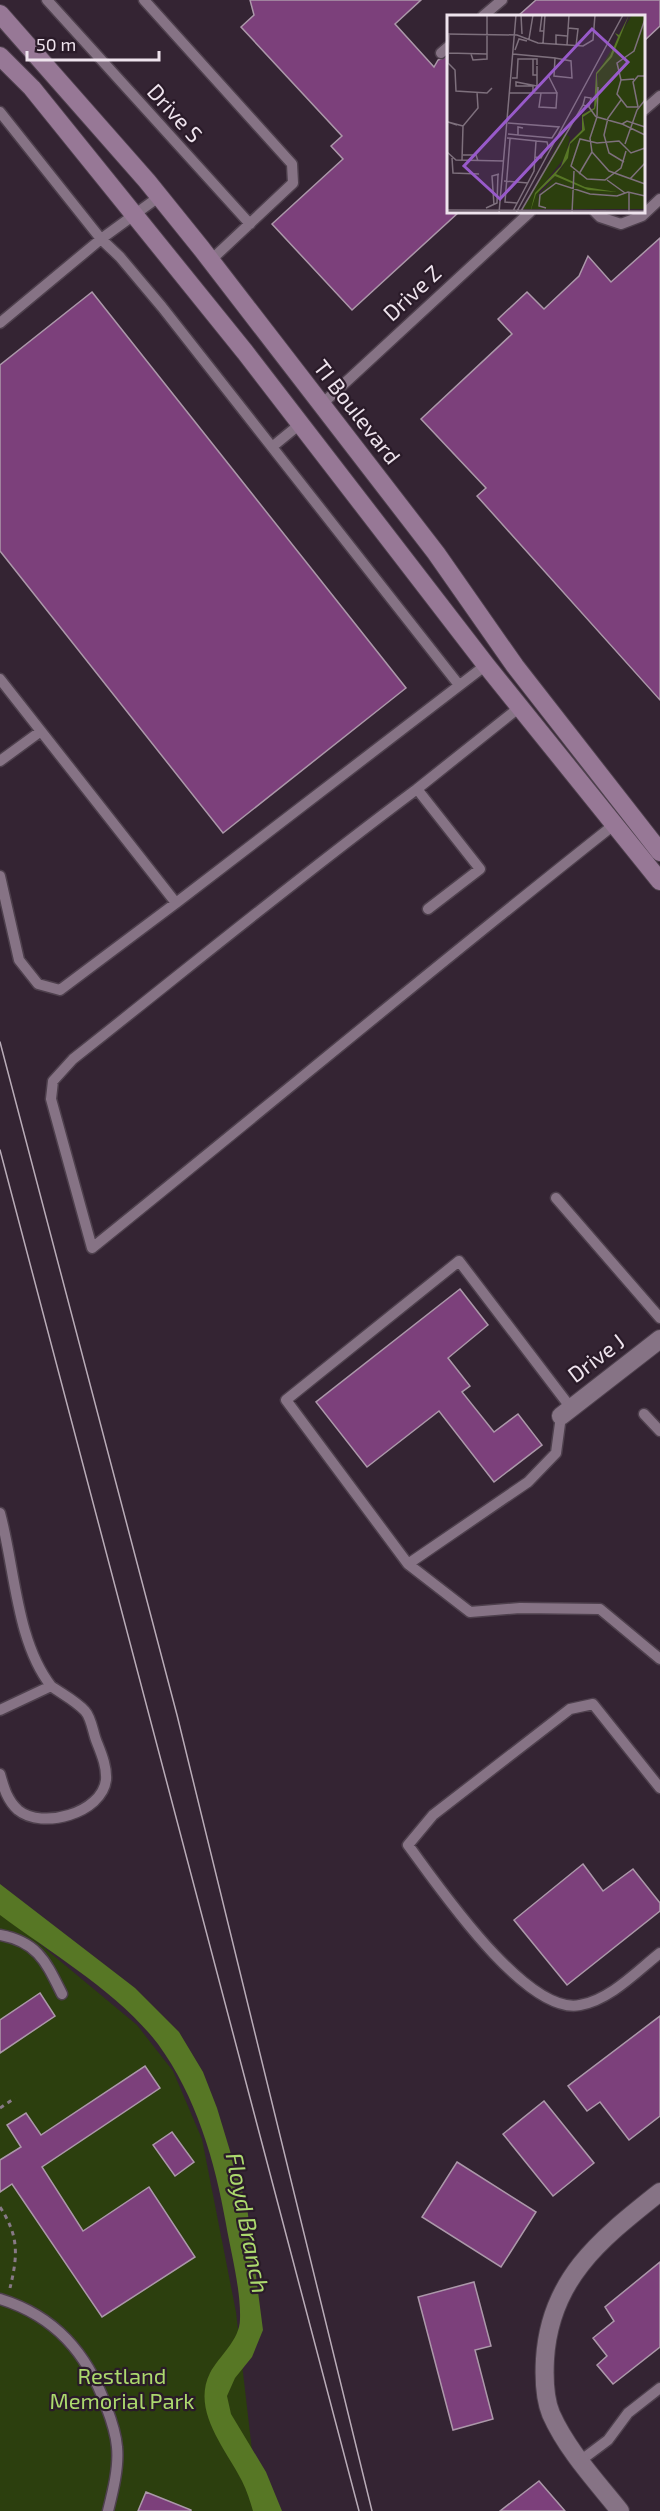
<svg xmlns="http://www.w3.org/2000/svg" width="660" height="2511" font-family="'Exo 2',sans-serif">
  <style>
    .green { fill: #2c3f0e }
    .water { fill: #577725 }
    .building { fill: #7c407b; stroke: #ac98aa; stroke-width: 1.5 }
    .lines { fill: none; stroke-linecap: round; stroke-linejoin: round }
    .lane-casing { stroke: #4e404d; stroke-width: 13 }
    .street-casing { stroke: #4e404d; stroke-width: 20 }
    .secondary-casing { stroke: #4e404d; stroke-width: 20 }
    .path { stroke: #877986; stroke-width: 3; stroke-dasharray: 4.5 4.5; stroke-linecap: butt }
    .lane { stroke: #867385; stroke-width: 10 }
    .street { stroke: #867385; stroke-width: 18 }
    .secondary { stroke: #977896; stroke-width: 18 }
    .tram { stroke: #b9acb8; stroke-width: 1.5 }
    .labels { text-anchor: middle; stroke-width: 4.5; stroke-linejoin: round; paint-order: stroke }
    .street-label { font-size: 22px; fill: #eee3ed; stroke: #2a1b29 }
    .park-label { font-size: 22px; fill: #acd96d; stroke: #2a1b29 }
    .water-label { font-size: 24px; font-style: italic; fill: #acd96e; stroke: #2a1b29 }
    .inset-road { fill: none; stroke: #7e707d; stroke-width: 1.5 }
    .view { fill: #985aca; fill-opacity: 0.15; stroke: #985aca; stroke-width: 3 }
    .inset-edge { fill: none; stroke: #eee3ed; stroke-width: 3 }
  </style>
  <rect width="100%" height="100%" fill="#342433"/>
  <path class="green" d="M0,1911L137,2025L173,2071L202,2139L236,2312L259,2511H0Z"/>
  <path class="water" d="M0,1884L135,1988L179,2032L203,2072L217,2108L247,2207L263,2330L252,2357L235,2378L227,2396L231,2414L266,2472L282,2511H253C250,2501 247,2491 242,2481C226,2449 191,2411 210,2373C219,2356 240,2340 240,2319C241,2290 231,2253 226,2224C215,2161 196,2096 158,2044C119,1993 51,1953 0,1915Z"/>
  <path class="building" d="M250,0H421L395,24L434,67L438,60L448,56V212H459L352,310L272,224L343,159L331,146L342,136L241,27L254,15Z
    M536,0H660V26L644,41V16H518Z
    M660,238V700L477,496L486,488L421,419L512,334L498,319L527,292L544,309L579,276L588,256L611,282Z
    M92,292L406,688L223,833L0,551V365Z
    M460,1289L488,1325L448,1358L470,1386L462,1392L494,1432L518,1414L542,1445L494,1482L439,1411L367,1467L316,1402Z
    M583,1864L603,1891L633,1869L660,1903V1911L567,1985L514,1920Z
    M40,1993L55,2016L0,2053V2020Z
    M660,2016V2116L629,2140L600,2102L587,2111L568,2086Z
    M145,2066L160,2088L42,2167L83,2231L149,2187L195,2257L102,2317L12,2184L0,2192V2160L21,2147L7,2125L26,2113L41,2135Z
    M544,2101L594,2163L553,2196L503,2134Z
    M172,2132L194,2162L175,2176L153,2145Z
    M457,2162L536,2212L501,2267L422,2217Z
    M660,2262V2347L613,2384L597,2365L607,2356L593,2338L614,2321L605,2307Z
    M474,2282L491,2346L475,2350L493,2419L453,2430L418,2297Z
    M539,2481L565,2511H500Z
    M146,2492L191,2510V2511H138Z"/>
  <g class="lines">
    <defs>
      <path id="lane" d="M47,0L250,224
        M144,0L292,164L293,183L210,261
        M483,16L502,0
        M441,53L448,47
        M644,110L660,96
        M0,112L101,239L120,257L162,307L459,685
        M595,212L600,217L621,224L642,216L660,199
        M0,323L101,239L160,196
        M321,405L530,212
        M272,447L300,424
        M0,679L176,903L486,665
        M0,761L41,731
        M417,789C300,876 187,969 73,1059L53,1081L51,1099L92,1248C267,1107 439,963 615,824
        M0,876L19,960L38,984L60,990L176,903
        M428,909L480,869L417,789L521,706
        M556,1198L660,1318
        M644,1414L660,1431
        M561,1416L556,1453L528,1482L408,1564L286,1400L459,1261L571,1408
        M0,1513C15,1568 16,1641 51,1686
        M408,1564L470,1612L520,1608L600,1609L660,1659
        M0,1710L51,1686C62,1694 76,1701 85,1711C91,1717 93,1732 96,1740C101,1753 107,1766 106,1780C102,1813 42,1830 18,1810C7,1800 4,1788 0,1774
        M660,1788L593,1704L570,1709L433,1815L408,1845C437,1884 526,2016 580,2005C610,2000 637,1971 660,1953
        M0,1935C38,1942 46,1962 62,1994
        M0,2299C55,2316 87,2353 106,2406C111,2419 116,2433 117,2447C119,2467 113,2491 108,2511
        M580,2461L608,2440L628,2413L660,2388"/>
      <path id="street" d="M561,1416L660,1339
        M620,2511C596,2481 567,2450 551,2414C544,2397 544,2377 545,2359C550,2278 601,2239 660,2192"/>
      <path id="secondary" d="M0,14L147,181L201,248L436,553L515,666L660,852
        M0,56L32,88L245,352L486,665L660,881"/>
    </defs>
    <use href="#lane" class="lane-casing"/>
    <use href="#street" class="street-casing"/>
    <use href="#secondary" class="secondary-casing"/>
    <path class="path" d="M0,2108L15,2098
      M0,2207C19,2236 18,2255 10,2288"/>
    <use href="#lane" class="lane"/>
    <use href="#street" class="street"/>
    <use href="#secondary" class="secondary"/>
    <path class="tram" d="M0,1042L177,1715L372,2511
      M0,1150L359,2511"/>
  </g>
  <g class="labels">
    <g class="street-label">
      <text transform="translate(175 113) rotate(48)" y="8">Drive S</text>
      <text transform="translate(412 293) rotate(-43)" y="8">Drive Z</text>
      <text transform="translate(357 412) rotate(52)" y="8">TI Boulevard</text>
      <text transform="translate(596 1358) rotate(-37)" y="8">Drive J</text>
    </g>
    <g class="park-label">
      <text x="122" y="2384">Restland<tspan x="122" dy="25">Memorial Park</tspan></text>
    </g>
    <g class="water-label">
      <text transform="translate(247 2223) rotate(79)" y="8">Floyd Branch</text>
    </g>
  </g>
  <g transform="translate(447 15)">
    <rect width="198" height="198" fill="#342433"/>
    <path d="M185,0H198V194H76L117,118L123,122L118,142L95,171L90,183L116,151L124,128L138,114L137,102L147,95L151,83V57Z" fill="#2c3f0e"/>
    <path d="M182,0L165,42L150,59L151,82L148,94L136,102L138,115L123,129L121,143L109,159L138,172L170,177L141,175L108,161L89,179L83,198L88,178L114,151L123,127L135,115V100L147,93L149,58L163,41L171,22L168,18L172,20Z" fill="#577725"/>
    <path class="inset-road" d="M74,0L75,19M95,0L93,16H97M121,13L131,14L129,31M0,19L70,20L91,28L136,31L146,25L148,0M2,19L1,48L8,55L9,76L40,78L45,73M82,24L86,0M96,28L98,0M109,29V20L120,21M120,30L122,0M68,35L72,24L80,26M1,38L40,39M24,39L26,45L40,44V0M66,39L108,43L107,61L125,63L124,46L108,43M86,44V60H90M101,60L110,78M65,63H70L71,44H90V50M187,64L174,65L170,79L180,92H191M174,65L170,48L187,36L198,4M62,78H110L109,93L92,92L94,78M86,78V71H69V67L90,71V51M174,85L161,103L157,120L162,138L177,147M142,92L136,90L138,82L144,83L142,92L149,102M191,92L186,67L191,61H198M150,101L151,72M61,108L112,112L105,123L71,120M175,109L150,102L143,123L145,137L162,156L198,169M10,110L1,107L16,111M198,112L180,106L175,109L198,120M61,119L71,120V112L76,113M60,123L89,126L87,156L66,196M63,124L58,187L70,188M178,129L190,95L198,85M179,136L174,153L158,165L140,164L124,151L133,124L150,128L172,126L184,138L198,133M0,137L9,145L57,146M16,140H29L31,146M88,142L94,143L101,131L100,127L89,126M5,143L6,158L32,159M15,145L16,111L31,93L30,77M132,159L145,137M183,164L198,148M160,165L178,178M57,166L81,168M182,177V198M47,190L45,161L52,159M39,193L50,188L51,159M99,193L92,191L93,180L109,168L143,179L170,181L181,177L198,181M0,195L198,196M74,196L136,90M52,198L69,0M69,198L176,0M125,198L127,156"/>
    <path class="view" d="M145,14L181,47L53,184L17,151Z"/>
    <rect width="198" height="198" class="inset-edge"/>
  </g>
  <path d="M27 51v9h132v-9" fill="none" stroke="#eee3ed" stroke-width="3"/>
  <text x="36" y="51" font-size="18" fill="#eee3ed" stroke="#2a1b29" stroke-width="4.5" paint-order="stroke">50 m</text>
</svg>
